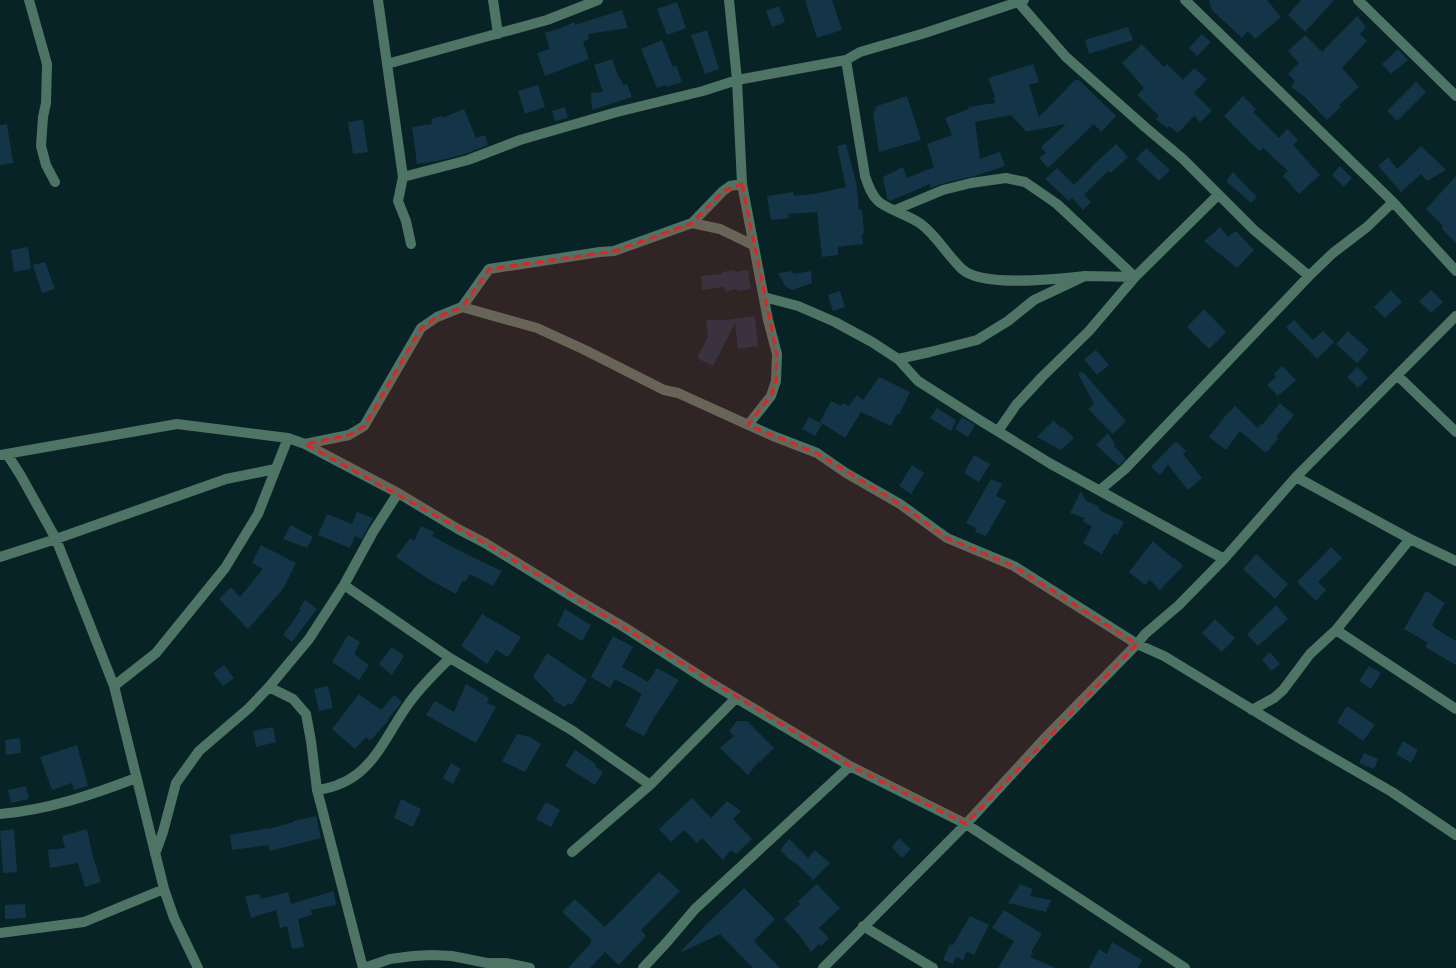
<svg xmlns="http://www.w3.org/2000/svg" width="1456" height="968" font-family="Karla,sans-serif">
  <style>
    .building { fill: #143547 }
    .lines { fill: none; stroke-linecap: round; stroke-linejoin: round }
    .minor { stroke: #4e7465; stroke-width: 10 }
    .marked { fill: #d62828; fill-opacity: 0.2; stroke: #d62828; stroke-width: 3; stroke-dasharray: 8 5; stroke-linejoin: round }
  </style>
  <rect width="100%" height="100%" fill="#072325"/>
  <path class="building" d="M805,0H832L842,30L817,38Z
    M1209,0H1267L1281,17L1255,39L1248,31L1242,38L1212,10Z
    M1301,0H1334L1305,32L1288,15Z
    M677,2L686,28L667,35L657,9Z
    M779,6L785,22L772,27L766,11Z
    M622,10L628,28L588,34L589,39L583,42L589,59L545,76L537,53L550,49L545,33L561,28L574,22L575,25Z
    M1357,16L1366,27L1360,34L1367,41L1342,68L1359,87L1339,105L1341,107L1327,120L1305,97L1291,87L1295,81L1288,74L1299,63L1288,51L1305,35L1322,52Z
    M1128,27L1133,40L1089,54L1085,40Z
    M707,30L719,69L705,74L691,35Z
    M1202,34L1211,42L1197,56L1189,48Z
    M662,40L673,67L676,65L682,82L666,87L665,85L657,88L641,49Z
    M1142,44L1164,67L1167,64L1183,80L1194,68L1207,79L1194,93L1212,111L1200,122L1194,116L1178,133L1169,126L1167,128L1156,119L1159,116L1137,95L1144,88L1122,63Z
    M1398,49L1408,60L1391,74L1382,64Z
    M612,59L619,78L620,77L623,85L627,84L632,97L592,110L591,93L603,92L594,65Z
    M1033,64L1039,82L1029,85L1039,117L1075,80H1079L1116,116L1101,132L1094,124L1048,168L1039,158L1046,153L1041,147L1066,124L1024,132L1026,131L1010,114L1011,115L975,122L980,159L1000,152L1005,166L975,176L941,184L931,188L930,184L890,201L887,199L883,177L903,167L907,178L934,167L927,144L952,135L945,118L969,109L968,107L995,103L994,97H995L988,78Z
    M1416,82L1426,92L1397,121L1387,111Z
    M538,85L545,107L525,114L518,91Z
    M907,96L921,140L879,152L873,114L877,106Z
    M1243,96L1256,109L1253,112L1279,138L1287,129L1298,140L1293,145L1320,175L1299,194L1283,176L1288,171L1263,148L1259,151L1224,116Z
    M565,107L568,118L555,121L552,111Z
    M464,109L476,138L485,135L488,145L465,154L438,161L417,164L412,127L432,124L431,119L442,116V118Z
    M363,120L368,152L353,154L348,122Z
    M7,124L13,163L0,165V125Z
    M846,144L856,182L859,210H862L864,233L862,234L863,244L838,247V255L822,257L817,212L788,214L789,218L771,220L767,196L793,192L794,196L814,194L846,187L837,146Z
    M1116,144L1128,157L1111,173L1108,171L1084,195L1091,202L1083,210L1072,198L1069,201L1045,179L1057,168L1074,185L1091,168V167Z
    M1421,146L1446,170L1427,181L1421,174L1401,192L1378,166L1388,157L1397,169Z
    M1146,148L1170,170L1159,181L1136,159Z
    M1340,166L1352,178L1344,187L1332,175Z
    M1233,172L1257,197L1251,203L1226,181Z
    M1456,176V243L1441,228L1443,226L1426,209Z
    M1220,227L1228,237L1236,231L1254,250L1237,268L1204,241Z
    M28,247L31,269L14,272L11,250Z
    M45,262L55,289L42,293L33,265Z
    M735,270V272L748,270L751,289L738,291L736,289L725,292L724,287L702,290L701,276L722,274V272Z
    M792,271L793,274L811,271L812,283L792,290L785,286L778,273Z
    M1391,290L1402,302L1385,318L1374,307Z
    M1431,290L1443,302L1431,313L1419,301Z
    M840,291L845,307L833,311L828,295Z
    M1204,309L1226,332L1209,349L1187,327Z
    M755,316L758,346L738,349L735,323L713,366L697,358L708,336L706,320H726Z
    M1294,320L1313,340L1323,331L1334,342L1317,359L1286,327Z
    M1348,331L1369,350L1357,363L1336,344Z
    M1096,350L1109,365L1097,375L1084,359Z
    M1282,366L1296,380L1278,396L1267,385L1276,377L1274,374Z
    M1357,367L1368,378L1358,388L1347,377Z
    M1082,371L1126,421L1113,434L1088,409L1094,404L1078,374Z
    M879,377L910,392L899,415L897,414L891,426L861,412L845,438L820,422L831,401L841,406L843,403L849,406L857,395L863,400Z
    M1280,403L1294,415L1276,437L1278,439L1266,453L1240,431L1226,450L1209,437L1226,415L1235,406L1258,428L1261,424L1262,425Z
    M937,408L956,420L951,431L930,418Z
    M809,417L822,424L815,436L802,429Z
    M962,417L975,425L968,437L955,429Z
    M1054,420L1061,428L1063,427L1074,438L1061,450L1037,437Z
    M1108,433L1115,444L1114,446L1126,459L1119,466L1096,445Z
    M1176,441L1186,451L1183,454L1202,478L1188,490L1168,465L1160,475L1151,467Z
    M974,455L990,464L979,482L964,473Z
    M912,465L924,473L911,494L899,486Z
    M991,479L1002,484L996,496L1006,501L986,536L975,532L976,528L966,523Z
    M1081,491L1086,501L1100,507L1099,510L1124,522L1117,535L1114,533L1102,554L1083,543L1092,526L1083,522L1085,518L1070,513Z
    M357,512L373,518L362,539L355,536L350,548L318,535L327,514L352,524Z
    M291,525L313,537L307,548L283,539Z
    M421,526L434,532L432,536L466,554L502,571L493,586L470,574L465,582L463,580L456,594L430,580L396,557L410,538L414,541Z
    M1153,541L1174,559L1175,558L1183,566L1160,590L1150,580L1145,585L1129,572Z
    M261,545L296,563L283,589L248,629L219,599L231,587L240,597L263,569L252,563Z
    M1331,547L1342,558L1318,582L1326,590L1316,601L1297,582Z
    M1256,554L1288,584L1275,599L1243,569Z
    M1426,591L1445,603L1432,625L1434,626L1433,627L1456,641V665L1425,647L1428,643L1404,629Z
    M305,600L317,609L292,642L283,635L301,610L299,609Z
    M1276,605L1288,619L1258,646L1247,634Z
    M565,609L591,625L582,641L557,626Z
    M482,614L521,637L508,657L496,650L487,664L461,646Z
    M1215,619L1235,638L1222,652L1202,633Z
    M348,635L360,642L354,654L369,665L359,680L332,662Z
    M613,636L633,647L622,667L648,682L657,668L679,680L654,718L644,736L625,726L642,694L615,679L610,688L591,677Z
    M392,647L404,656L392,675L379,664Z
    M1270,652L1280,664L1271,671L1262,659Z
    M547,653L587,680L572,705L568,703L565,707L553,700L554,698L533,677Z
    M224,665L234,678L223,686L213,673Z
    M1369,666L1381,673L1371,689L1359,681Z
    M466,684L489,698L487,703L496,707L476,743L426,715L435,701L454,712Z
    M328,686L333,708L319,711L314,689Z
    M359,694L381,710L394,695L402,702L388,719L389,720L370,741L366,737L355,749L332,729Z
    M1347,706L1375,725L1363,741L1337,722Z
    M737,721H747L774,748L760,762L759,761L748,775L720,748L734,736L729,731Z
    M273,727L276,742L256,747L253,731Z
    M517,734L530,737L541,744L525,772L502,761Z
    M20,738L21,753L6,755L5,740Z
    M1403,741L1418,750L1411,763L1396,754Z
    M77,745L88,786L74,790L72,783L52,790L40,757Z
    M575,750L596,764L595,766L603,772L595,785L565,766Z
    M1364,753L1378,759L1374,769L1359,763Z
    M451,763L461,769L453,784L443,778Z
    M26,786L29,799L11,803L8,790Z
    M692,798L711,818L727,801L741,811L733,819L752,839L736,854L731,850L723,860L702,838L697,843L684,830L671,842L659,829Z
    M401,799L421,809L413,827L394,818Z
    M546,802L560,810L551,827L536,819Z
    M316,816L321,838L270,851L268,845L232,850L230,835L269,828V829L294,822V821Z
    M14,829L17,872L3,873L0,831Z
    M87,829L93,857L101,882L85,887L78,863L50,868L48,850L65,848L62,836Z
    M899,838L911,849L902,858L892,847Z
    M789,839L808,858L815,850L830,863L813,880L797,864L790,860L780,850Z
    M659,872L680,891L641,930L646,936L619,965L605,952L590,968H568L591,943L590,942L592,940L562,912L575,899L605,927Z
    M817,884L840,908L819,928L829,938L821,946L819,944L811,952L800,936L784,919L800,904L798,901Z
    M1020,884L1033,889L1030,896L1051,900L1046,912L1008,903Z
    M744,888L775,919L754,941L780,968H753L720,934L682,952L681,951L707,924Z
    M334,891L336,905L311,910L312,915L298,919L304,947L292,949L287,926L280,928L276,910L251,918L245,896L260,894L261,899L288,892L291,904Z
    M25,904L26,918L5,919V905Z
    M1004,910L1042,934L1031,952L1033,953L1030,957L1056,968H998L1014,941L992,928Z
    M970,916L989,925L974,955L967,951L963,960L956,957L953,964L943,960L950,944L953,945Z
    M1112,942L1142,960L1138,968H1089L1099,949L1107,954Z"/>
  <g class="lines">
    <path class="minor" d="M29,0L47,64L46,103L43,117L41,146L46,165L55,182
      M378,0L403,177L398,201L406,221L411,244
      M493,0L498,34
      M729,0L737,80L742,184L768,320L777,354L776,381L771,396L748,425
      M1185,0L1393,202L1456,271
      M1358,0L1456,96
      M1018,2L1066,57L1145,127L1183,159L1254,230L1309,276
      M846,60L865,176C868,185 871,194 878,201C886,209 909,215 921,224C937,236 947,255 962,269C982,288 1058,279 1085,276
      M387,64L547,20L598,0
      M403,177L468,160L520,140L617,112L703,91L737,80L846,60L860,52L925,33L1024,0
      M895,210L943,190L971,183L1006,178L1025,182L1057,204L1135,277
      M692,223L720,229L753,245
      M764,297L798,306L835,322L872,342L898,359L918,381L981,421L1051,464L1224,559
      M462,307L537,328L585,350L664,390L678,393L773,436L817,453L846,473L900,504L947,538L1014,566L1137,644L1164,656L1304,741L1392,792L1456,835
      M898,359L930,352L977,340L1008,321L1034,300L1085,276L1135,277
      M1398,376L1456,432
      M998,431L1016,405L1042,377L1089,331L1135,277L1218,195
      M305,444L349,435L364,426L421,328L437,317L462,307L489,269L600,252L614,251L692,223L723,191L730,186L742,184
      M7,454L21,476L56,539L114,686
      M0,455L177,424L288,438L305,444L398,493L458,529L485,543L576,599L624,627L711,683L850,766L966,824L1185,968
      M1296,477L1410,539L1456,561
      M1100,490L1125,469L1309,276L1333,253L1367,227L1393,202
      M0,557L56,539L226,479L275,469
      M344,585L450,658L573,731L650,785
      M1336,630L1456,709
      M269,687L293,699L306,714L311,741L317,790L321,805L363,968
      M1252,710L1274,698L1283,690L1310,654L1336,630L1410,539
      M317,790C370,783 381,743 407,706C419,688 435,673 450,658
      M0,814C47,810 92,795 136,778
      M572,852L650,785L736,698
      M155,854L163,832L176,783L199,751L249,708L269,687L309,639L344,585L373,532L398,493
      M863,926L933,968
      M0,933L84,922L164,889
      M198,968L174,918L164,889L114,686L156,653L225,568L258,514L288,438
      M364,968L390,959L413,956L432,955L452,956L487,963H506L530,968
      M643,968L667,942L695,909L850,766
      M823,968L966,824L1046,737L1137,644L1145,634L1179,605L1224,559L1296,477L1456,316"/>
  </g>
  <path class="marked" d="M742,184L777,354L776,381L771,396L748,425L817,453L900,504L947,538L1014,566L1137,644L966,824L850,766L485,543L305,444L349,435L364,426L421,328L437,317L462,307L489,269L614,251L692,223L723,191Z"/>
</svg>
